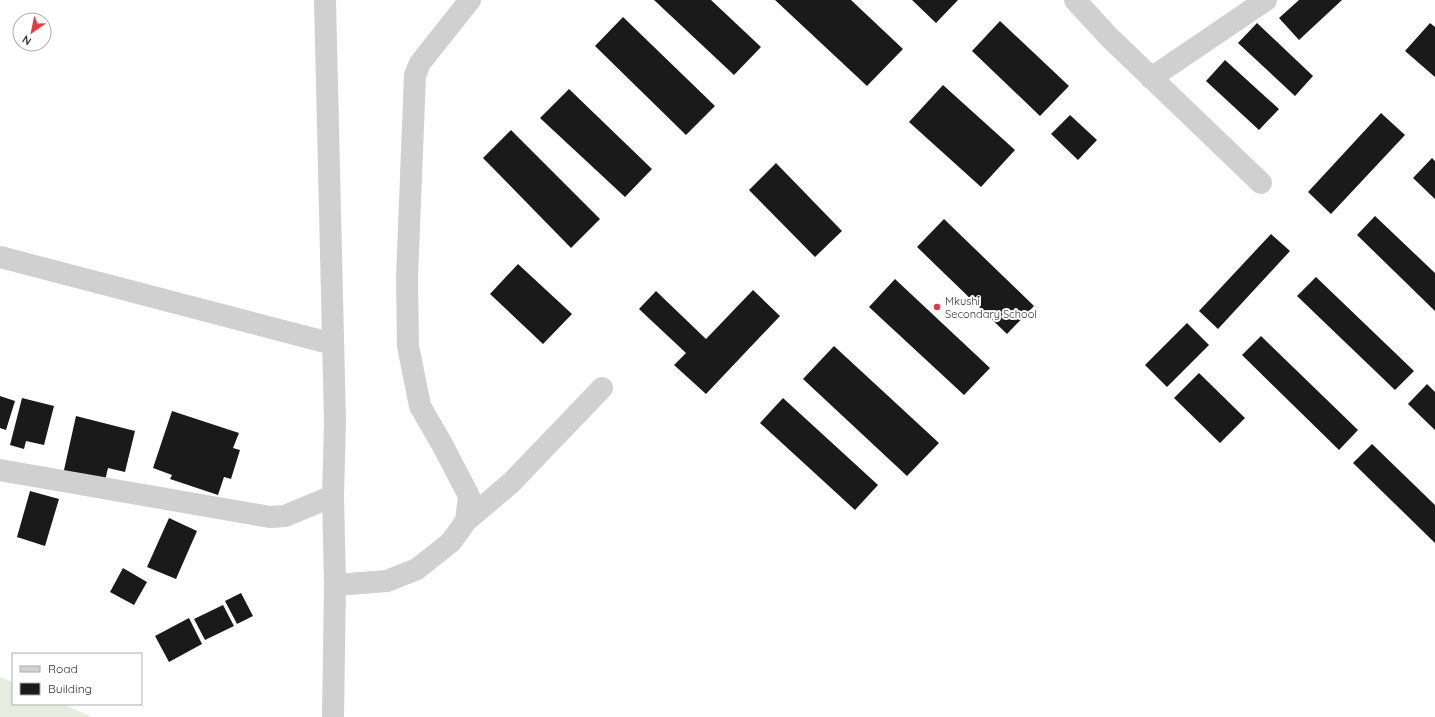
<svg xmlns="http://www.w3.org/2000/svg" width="1435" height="717" font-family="Quicksand,sans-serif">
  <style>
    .garden { fill: #e6ecdf }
    .building { fill: #1a1a1a }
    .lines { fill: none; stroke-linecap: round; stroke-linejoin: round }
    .minor { stroke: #d0d0d0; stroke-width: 22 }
    .poi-dot { fill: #e63946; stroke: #fff; stroke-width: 1.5 }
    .labels { text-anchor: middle; stroke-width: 4; stroke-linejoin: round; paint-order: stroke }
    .poi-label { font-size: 11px; fill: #333; stroke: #fff; text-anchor: start }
  </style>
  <rect width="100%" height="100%" fill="#fff"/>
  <path class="garden" d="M0,677L13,682V704H62L92,717H0Z"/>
  <path class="building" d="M654,0H711L761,47L734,75Z
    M775,0H851L903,49L867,86Z
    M912,0H958L936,23Z
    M1299,0H1342L1299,40L1279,18Z
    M623,17L715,106L686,135L595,46Z
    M1000,21L1069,86L1040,116L972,51Z
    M1257,23L1313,76L1295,96L1238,43Z
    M1430,23L1435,27V77L1405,51Z
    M1225,60L1279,109L1259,130L1206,81Z
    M943,85L1015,150L981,187L909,122Z
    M569,89L652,169L625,197L540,118Z
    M1381,113L1405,135L1331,214L1308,192Z
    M1070,115L1097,140L1078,160L1051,134Z
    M511,130L600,219L571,248L483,158Z
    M1432,158L1435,161V199L1413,178Z
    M776,163L842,231L815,257L749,190Z
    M1375,216L1435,273V311L1357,235Z
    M944,219L1034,306L1007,334L917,247Z
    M1271,234L1290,251L1218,329L1199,311Z
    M518,264L572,314L543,344L490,294Z
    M1316,277L1414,371L1395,390L1297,296Z
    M895,279L990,368L964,395L869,307Z
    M753,290L780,316L706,394L674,365L686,353L639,309L656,291L706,339Z
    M1187,323L1209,345L1167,387L1145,365Z
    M1261,336L1358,430L1339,450L1242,355Z
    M834,346L939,443L907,476L803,379Z
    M1199,373L1245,418L1220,443L1174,398Z
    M1427,384L1435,392V430L1408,404Z
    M0,396L15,401L6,430L0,428Z
    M22,398L54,406L44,445L26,441L24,449L10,445Z
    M783,398L878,485L855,510L760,423Z
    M172,411L239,433L233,448L240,450L231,479L224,477L218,495L170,479L172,475L153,468Z
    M76,416L135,431L125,472L108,468L103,489L62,479Z
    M1372,444L1435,505V543L1353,463Z
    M30,491L59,499L45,546L17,537Z
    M169,518L197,531L176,579L147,567Z
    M123,568L147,582L134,605L110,592Z
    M241,593L253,616L237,624L225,601Z
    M223,605L234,626L205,640L194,619Z
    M189,618L202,644L169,662L155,636Z"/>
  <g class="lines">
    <path class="minor" d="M325,0L335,422L333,496L335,585L333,717
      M1075,0L1109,37L1261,183
      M1151,78L1266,0
      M0,257L333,344
      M0,470L270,517L285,516L333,496
      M466,521L511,483L602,388
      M335,585L387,581L417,569L451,542L466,521L469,496L443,446L420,406L408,346L407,278L415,75L420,63L470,0"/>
  </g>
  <circle class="poi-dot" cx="937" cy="307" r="4"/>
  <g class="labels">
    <g class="poi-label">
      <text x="945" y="305">Mkushi<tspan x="945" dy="13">Secondary School</tspan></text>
    </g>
  </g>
  <rect x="12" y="653" width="130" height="52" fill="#ffffff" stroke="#adadad"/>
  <rect x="20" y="666" width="20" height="6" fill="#d0d0d0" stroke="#adadad"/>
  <text x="48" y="673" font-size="12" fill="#333333">Road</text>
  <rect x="20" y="683" width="20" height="12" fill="#1a1a1a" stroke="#adadad"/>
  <text x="48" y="693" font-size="12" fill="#333333">Building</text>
  <g transform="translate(32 32) rotate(213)"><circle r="19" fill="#ffffff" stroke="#adadad"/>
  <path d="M0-3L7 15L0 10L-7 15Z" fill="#e63946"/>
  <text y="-6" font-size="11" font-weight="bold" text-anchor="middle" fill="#333333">N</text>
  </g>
</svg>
